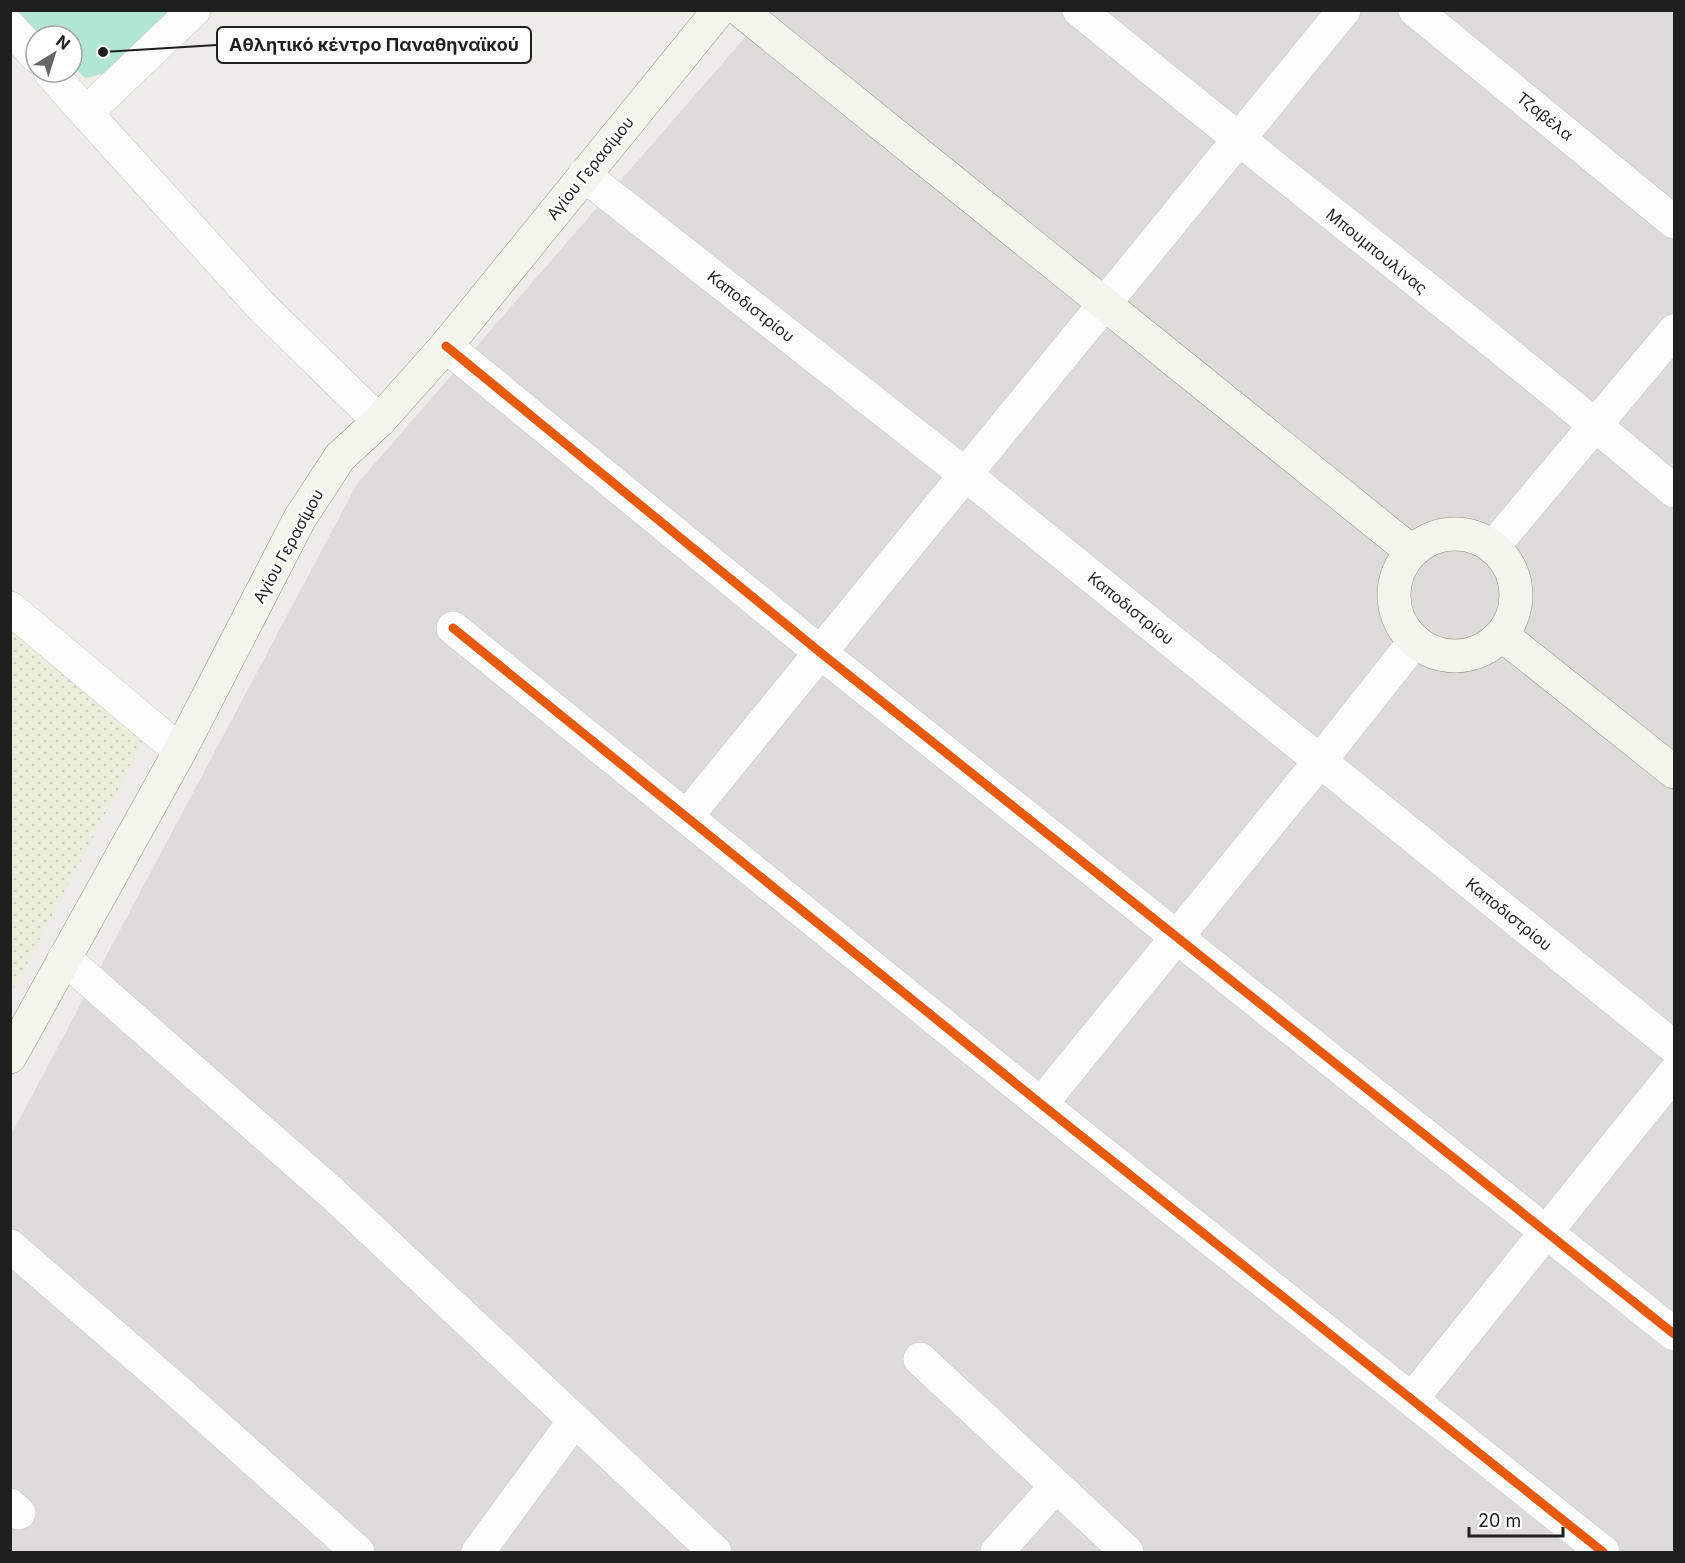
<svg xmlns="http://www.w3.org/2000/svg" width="1685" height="1563" font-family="Inter,sans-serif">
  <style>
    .residential { fill: #dcdbd9 }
    .farmland { fill: url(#farmland-dots) }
    .pitch { fill: #b1e6d4 }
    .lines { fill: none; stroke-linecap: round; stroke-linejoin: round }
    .street-casing { stroke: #c6c6c4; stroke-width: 34 }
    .secondary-casing { stroke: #94987f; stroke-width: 34 }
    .street { stroke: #fcfcfc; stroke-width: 33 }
    .secondary { stroke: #f3f4eb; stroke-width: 33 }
    .cycleway-casing { stroke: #fff; stroke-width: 13 }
    .cycleway { stroke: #e8590c; stroke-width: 9 }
    .labels { text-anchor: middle; stroke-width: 4.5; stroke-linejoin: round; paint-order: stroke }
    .street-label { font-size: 16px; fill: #1f1f1f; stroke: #fff }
    .leader { fill: none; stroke: #1f1f1f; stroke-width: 2 }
    .callout-dot { fill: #1f1f1f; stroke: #fff; stroke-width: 2 }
    .callout { fill: #fff; stroke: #1f1f1f; stroke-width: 2 }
    .callout-label { font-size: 18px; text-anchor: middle; font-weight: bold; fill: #1f1f1f }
  </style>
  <defs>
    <pattern id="farmland-dots" width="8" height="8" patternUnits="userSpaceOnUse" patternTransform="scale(1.5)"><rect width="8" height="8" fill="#ebeedb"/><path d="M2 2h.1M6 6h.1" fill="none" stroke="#c9ccbc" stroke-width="1.8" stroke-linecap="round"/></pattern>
  </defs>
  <rect width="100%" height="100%" fill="#edece8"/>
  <path class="residential" d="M768,11H1674V1552H11V1135L357,484Z"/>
  <path class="farmland" d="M11,621L145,738L11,994Z"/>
  <path class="pitch" d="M18,11H176L116,70L86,78L72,67V36H40Z"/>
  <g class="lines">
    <defs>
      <path id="street" d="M194,10L86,113L261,306L379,421
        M1079,10C1277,172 1480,327 1674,491
        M1415,10L1674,222
        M10,27L36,56
        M50,72L86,113
        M584,175L966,475L1674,1047
        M446,346L821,653L1674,1334
        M1493,547L1674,331
        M10,608L180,751
        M453,628L1041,1104L1603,1552
        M687,816L1344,10
        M64,958L332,1193L715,1552
        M1041,1104L1320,761L1415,641
        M10,1246L174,1388L358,1552
        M920,1359L1127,1552
        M1412,1399L1674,1073
        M10,1505L19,1513
        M478,1552L574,1421
        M997,1552L1056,1486"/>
      <path id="secondary" d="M740,10L1411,551
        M1394 595a61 61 0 1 1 122 0a61 61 0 1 1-122 0Z
        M1502,635L1674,772
        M10,1057L180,751L300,518L340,457L379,421L446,346L719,10"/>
    </defs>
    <use href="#street" class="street-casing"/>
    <use href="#secondary" class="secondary-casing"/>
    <use href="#street" class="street"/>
    <use href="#secondary" class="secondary"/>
    <defs>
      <path id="cycleway" d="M446,346L821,653L1674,1334
        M453,628L1041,1104L1603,1552"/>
    </defs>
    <use href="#cycleway" class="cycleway-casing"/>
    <use href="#cycleway" class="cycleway"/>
  </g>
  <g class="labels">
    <g class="street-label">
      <text transform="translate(1545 116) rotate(39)" y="6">Τζαβέλα</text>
      <text transform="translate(590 168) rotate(-51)" y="6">Αγίου Γερασίμου</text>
      <text transform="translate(1377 251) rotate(39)" y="6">Μπουμπουλίνας</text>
      <text transform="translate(751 306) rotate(38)" y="6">Καποδιστρίου</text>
      <text transform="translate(288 546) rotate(-61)" y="6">Αγίου Γερασίμου</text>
      <text transform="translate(1131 608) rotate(39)" y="6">Καποδιστρίου</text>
      <text transform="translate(1509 914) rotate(39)" y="6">Καποδιστρίου</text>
    </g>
  </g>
  <path class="leader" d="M103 52L217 45"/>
  <circle class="callout-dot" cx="103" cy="52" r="6"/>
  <rect class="callout" x="217" y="27" width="314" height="36" rx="6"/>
  <g class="callout-label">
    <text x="374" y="51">Αθλητικό κέντρο Παναθηναϊκού</text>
  </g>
  <rect width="1685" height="1563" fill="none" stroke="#1f1f1f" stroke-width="24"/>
  <g transform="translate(54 54) rotate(38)"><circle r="28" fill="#ffffff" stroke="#a5a5a5" stroke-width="1.5"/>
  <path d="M0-4.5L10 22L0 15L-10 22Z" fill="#676765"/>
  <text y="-9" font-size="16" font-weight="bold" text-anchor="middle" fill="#1f1f1f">N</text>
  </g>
  <path d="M1469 1527v9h94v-9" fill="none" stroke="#1f1f1f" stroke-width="3"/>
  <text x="1478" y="1527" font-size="18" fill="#1f1f1f" stroke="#ffffff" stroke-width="4.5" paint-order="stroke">20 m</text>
</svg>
